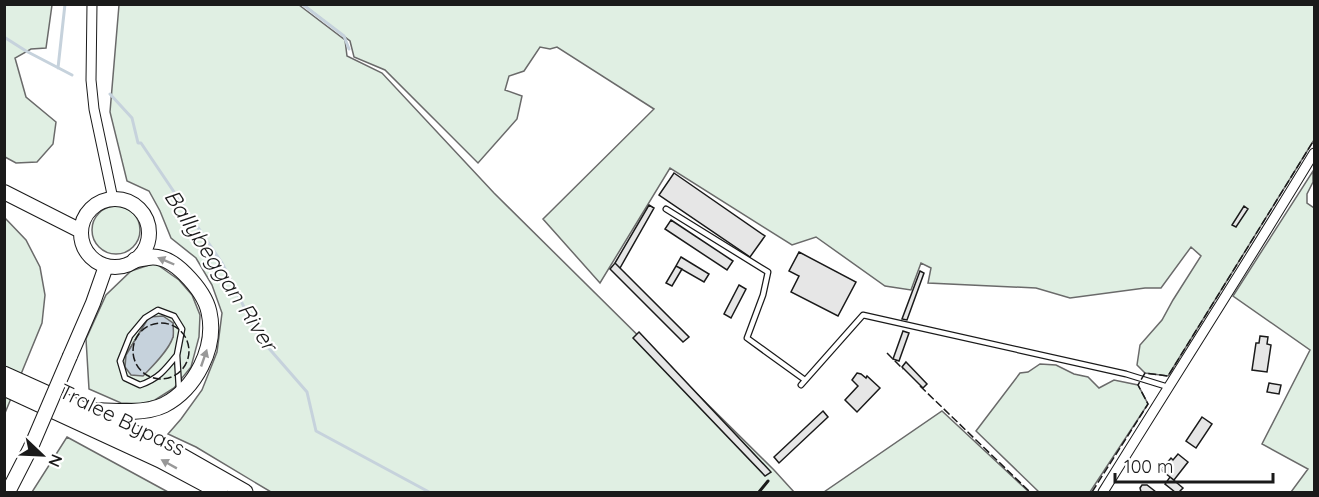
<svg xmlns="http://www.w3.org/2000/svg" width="1319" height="497" font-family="Quicksand,sans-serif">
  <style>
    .green { fill: #e0efe3; stroke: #6a6a6a; stroke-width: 1.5; fill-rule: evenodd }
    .water { fill: #c6d2dc; stroke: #6a6a6a; stroke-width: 1.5 }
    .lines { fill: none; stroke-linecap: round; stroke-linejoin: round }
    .stream { stroke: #c6d2dc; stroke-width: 3 }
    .building { fill: #e6e6e6; stroke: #1a1a1a; stroke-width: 1.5 }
    .lane-casing { stroke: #1a1a1a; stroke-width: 7 }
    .street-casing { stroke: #1a1a1a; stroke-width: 11 }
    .secondary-casing { stroke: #1a1a1a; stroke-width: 16 }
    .primary-casing { stroke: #1a1a1a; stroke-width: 17 }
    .lane { stroke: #fff; stroke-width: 4.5 }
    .street { stroke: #fff; stroke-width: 9 }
    .secondary { stroke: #fff; stroke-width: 14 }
    .primary { stroke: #fff; stroke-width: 15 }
    .secondary-bridge-casing { stroke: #1a1a1a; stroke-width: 16; stroke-linecap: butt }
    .secondary-bridge { stroke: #fff; stroke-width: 14 }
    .fence { stroke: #1a1a1a; stroke-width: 1.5; stroke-dasharray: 8 3; stroke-linecap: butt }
    .wall { stroke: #1a1a1a; stroke-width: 3 }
    .oneway { fill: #989898 }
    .labels { text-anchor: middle; stroke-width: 4.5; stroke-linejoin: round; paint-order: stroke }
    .street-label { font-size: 21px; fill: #1a1a1a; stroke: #fff }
    .water-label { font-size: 22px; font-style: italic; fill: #1a1a1a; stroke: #fff }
  </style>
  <rect width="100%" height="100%" fill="#fff"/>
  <path class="green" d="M4,5H52L46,48L31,49L15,58L26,97L56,122L53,144L37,162L16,163L5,157Z
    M119,5H299L345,40L347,56L382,73L494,193L774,470L794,492H271L196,447L168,434L181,419L202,390L217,352L222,313L212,285L196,258L171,238L160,211L149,191L127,181L110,112Z
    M304,5H1314V140L1168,376L1145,373L1137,365L1140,345L1162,320L1173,300L1201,256L1191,247L1161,288H1145L1070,298L1036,288L928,283L931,268L921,263L911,290L885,286L816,237L792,245L670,168L600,283L543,219L654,109L557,47L550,49L540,47L524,71L509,76L505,90L522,96L517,119L478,163L385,70L354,57L350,41Z
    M1313,171V182L1307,194V203L1314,208V492H1291L1308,469L1262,444L1310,350L1233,296Z
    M92 230a24 24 0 1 1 48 0a24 24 0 1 1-48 0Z
    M5,218L26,240L40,267L45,295L42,323L5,413Z
    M155,263L179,280L192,295L200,315L199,337L191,367L174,388L155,400L144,404L121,403L89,389L86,339L106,295L131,271ZM149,317L173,323V337L165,350L125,367L126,355Z
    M1040,364L1056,365L1074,374L1088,377L1099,388L1114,380L1138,385L1148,404L1090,492H1039L976,431L1020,373L1028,372Z
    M942,411L1029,492H824Z
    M67,437L168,492H32Z"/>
  <path class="water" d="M163,316L173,323C173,327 174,333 173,337C169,350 153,366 143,376L131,375L125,367L126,355L149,317Z"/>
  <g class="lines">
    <path class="stream" d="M302,4L344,36L349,49
      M4,37L26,51L72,75
      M58,68L65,4
      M110,94L132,118L138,143H141L222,263L259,337L307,392L316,431L429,492"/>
  </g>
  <path class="building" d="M674,173L765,236L750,257L659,195Z
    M649,205L654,208L620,268L615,263Z
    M1244,206L1248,209L1236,227L1232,225Z
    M671,220L733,261L727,270L665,229Z
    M799,252L856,282L838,316L791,292L799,276L789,271Z
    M681,257L709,274L704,282L676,266Z
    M615,263L689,337L683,342L610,269Z
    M676,266L682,269L672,286L666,283Z
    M920,271L924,273L907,320L902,319Z
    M739,285L746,289L731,318L724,314Z
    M903,331L909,333L899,361L893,359Z
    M639,332L771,472L765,476L633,338Z
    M1260,336L1268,337L1267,344L1271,345L1267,372L1252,370L1256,343H1259Z
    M906,362L927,384L923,388L902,367Z
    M857,373L861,374L866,378L867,376L880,388L857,412L845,400L858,386L852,380Z
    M1269,383L1281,385L1279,394L1267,392Z
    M823,411L828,417L779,463L774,457Z
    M1202,417L1212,424L1196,448L1186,441Z
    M1178,454L1188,462L1174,480L1161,470L1171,458L1173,460Z
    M1170,477L1183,488L1179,492H1175L1165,484Z
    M1142,485H1147L1156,492H1141L1140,488Z"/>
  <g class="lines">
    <defs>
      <path id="lane" d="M666,209L768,272L763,295L747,338L805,380
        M177,355C165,370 158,379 140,385L125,378L120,361L130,336L145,318L158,310L174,316L182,329L177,355L179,389
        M801,385L863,315L1126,374L1168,387"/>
      <path id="street" d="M92,4L91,80L94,109L113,199
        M1103,492C1173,379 1245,267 1314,153"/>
      <path id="secondary" d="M4,192L81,231
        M81 233a34 34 0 1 1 68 0a34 34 0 1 1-68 0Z
        M70,356L93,303L106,266
        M8,492L31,447"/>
      <path id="primary" d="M4,374L166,447L245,492
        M4,388L160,460L220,492
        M86,410C108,411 144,415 164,405C195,389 217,348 209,312C206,298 195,284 185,274C177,266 165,257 153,257C147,257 141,259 135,260"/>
    </defs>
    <use href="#lane" class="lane-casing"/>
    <use href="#street" class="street-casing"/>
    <use href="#secondary" class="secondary-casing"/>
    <use href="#primary" class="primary-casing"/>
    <use href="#lane" class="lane"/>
    <use href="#street" class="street"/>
    <use href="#secondary" class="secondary"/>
    <use href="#primary" class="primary"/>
    <defs>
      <path id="secondary-bridge" d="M31,447L70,356"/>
    </defs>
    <use href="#secondary-bridge" class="secondary-bridge-casing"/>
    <use href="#secondary-bridge" class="secondary-bridge"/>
    <path class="fence" d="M133 351a28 28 0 1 1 56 0a28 28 0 1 1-56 0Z
      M887,353L903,369
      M920,386L1030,492
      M1092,492L1148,404L1138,385L1145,373L1168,376L1314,140"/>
    <path class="wall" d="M759,492L768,481"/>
  </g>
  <defs><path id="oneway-solid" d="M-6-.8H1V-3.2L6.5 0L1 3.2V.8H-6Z" transform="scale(1.5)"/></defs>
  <g class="oneway">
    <use href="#oneway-solid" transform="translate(166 261) rotate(-157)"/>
    <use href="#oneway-solid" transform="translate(204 358) rotate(-71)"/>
    <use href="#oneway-solid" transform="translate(169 464) rotate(-151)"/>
  </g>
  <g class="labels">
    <g class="street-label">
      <text transform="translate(122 420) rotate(26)" y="7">Tralee Bypass</text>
    </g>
    <g class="water-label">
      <text transform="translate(221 270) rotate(57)" y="8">Ballybeggan River</text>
    </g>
  </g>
  <rect width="1319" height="497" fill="none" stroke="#1a1a1a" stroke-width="12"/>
  <g transform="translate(42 455) rotate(113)" stroke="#ffffff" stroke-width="4.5" paint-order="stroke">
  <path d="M0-4.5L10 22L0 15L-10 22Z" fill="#1a1a1a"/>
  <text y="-9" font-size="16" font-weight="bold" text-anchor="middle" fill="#1a1a1a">N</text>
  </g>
  <path d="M1115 473v9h158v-9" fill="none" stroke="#1a1a1a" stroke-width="3"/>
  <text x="1124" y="473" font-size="18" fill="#1a1a1a" stroke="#ffffff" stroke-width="4.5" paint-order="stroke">100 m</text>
</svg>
